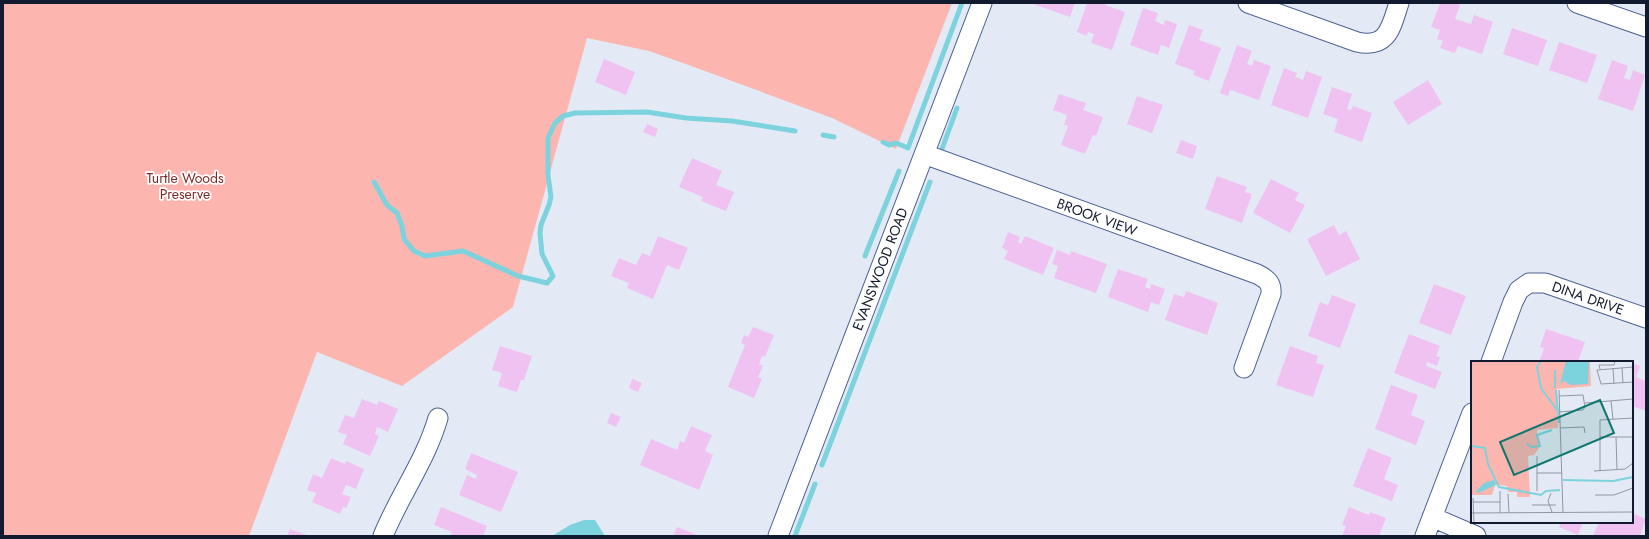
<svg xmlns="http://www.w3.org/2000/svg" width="1649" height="539" font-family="Jost,sans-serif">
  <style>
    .green { fill: #fdb5af }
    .water { fill: #7dd3dd }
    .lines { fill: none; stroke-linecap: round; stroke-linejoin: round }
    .stream { stroke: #7dd3dd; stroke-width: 5 }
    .building { fill: #f0c2f1 }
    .minor-casing { stroke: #4b6191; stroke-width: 21 }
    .minor { stroke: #fff; stroke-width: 19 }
    .labels { text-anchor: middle; stroke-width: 3.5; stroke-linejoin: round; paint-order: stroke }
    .park-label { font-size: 14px; fill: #7c2a28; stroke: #fff }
    .street-label { font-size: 14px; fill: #111a2e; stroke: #fff }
    .inset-river { fill: none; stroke: #7dd3dd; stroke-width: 2 }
    .inset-road { fill: none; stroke: #9097a5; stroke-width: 1 }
    .view { fill: #0f766e; fill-opacity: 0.15; stroke: #0f766e; stroke-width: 2 }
    .inset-edge { fill: none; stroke: #111a2e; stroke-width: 2 }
  </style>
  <rect width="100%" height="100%" fill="#e4eaf5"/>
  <path class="green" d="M3,3H952L896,149L832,118L694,67L649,51L587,38L513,307L402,386L317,352L249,536H3Z"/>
  <path class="water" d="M584,520H595L605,536H552L570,525Z"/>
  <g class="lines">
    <path class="stream" d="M823,135L834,137
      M883,142L889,145L896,143L908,148L962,3
      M942,149L957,108
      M374,182L387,205L397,213L402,226L404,239L414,251L425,256L463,251L518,276L547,283L553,276L542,254L540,233L541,225L549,205L551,197L548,175V138L555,123L563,116L575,113L647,112L686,118L732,121L795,131
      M865,256L899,171
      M822,465L930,182
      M795,536L815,484"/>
  </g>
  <path class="building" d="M1030,3H1075L1070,17Z
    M1087,3H1106L1105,5L1125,12L1112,50L1091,43L1094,34L1088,32L1087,36L1077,32Z
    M1440,3H1456L1460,5L1455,19L1471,24L1474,15L1493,22L1482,54L1458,46L1455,53L1440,48L1443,41L1437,39L1440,30L1431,27Z
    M1143,8L1158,13L1155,21L1164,25L1165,20L1177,24L1169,48L1161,45L1158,55L1130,45Z
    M1189,25L1203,30L1199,40L1221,48L1209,81L1193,75L1195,71L1175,64Z
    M1512,28L1547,40L1538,66L1503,54Z
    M1559,42L1597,55L1587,83L1549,70Z
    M1237,45L1252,51L1247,64L1252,66L1254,60L1271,66L1259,100L1230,90L1228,96L1220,93Z
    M604,59L635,72L626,95L595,82Z
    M1612,60L1628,66L1624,78L1630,80L1633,70L1645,75L1633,111L1598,99Z
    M1284,68L1297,73L1295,77L1303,80L1306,71L1322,77L1308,118L1271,105Z
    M1428,80L1442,104L1408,125L1393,102Z
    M1332,87L1352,94L1347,109L1351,110L1353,106L1372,113L1362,142L1334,132L1338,119L1323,114Z
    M1059,94L1086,103L1083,110L1103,117L1096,136L1093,135L1085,154L1061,145L1068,126L1064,125L1067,115L1053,110Z
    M1137,96L1163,105L1152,133L1127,124Z
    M647,124L658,129L655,137L643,132Z
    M1181,140L1197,146L1193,159L1176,153Z
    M692,158L722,171L716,185L734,192L726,211L701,201L703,197L679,187Z
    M1217,176L1247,187L1245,192L1252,194L1242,223L1205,209Z
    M1271,179L1299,193L1295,200L1305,205L1290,233L1253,213Z
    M1334,225L1339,235L1346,231L1360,259L1326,276L1307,239Z
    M1008,232L1020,237L1018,242L1021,244L1025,236L1054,248L1043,275L1004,259L1008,251L1002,248Z
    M658,236L688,248L679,270L667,265L653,299L627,288L629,283L611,276L619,258L636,265L642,253L650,256Z
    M1057,250L1070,255L1071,251L1107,264L1096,293L1054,278L1058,266L1052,264Z
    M1118,269L1148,279L1145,287L1150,289L1151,284L1165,289L1159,305L1151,302L1148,312L1108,297Z
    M1434,284L1466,296L1451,335L1419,323Z
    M1186,291L1218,303L1207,335L1165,320L1174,294L1184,297Z
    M1332,295L1356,304L1340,348L1308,336L1320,302L1328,305Z
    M753,327L774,335L765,357L762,356L759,364L763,366L758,377L762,379L754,398L728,387L745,345L741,343L744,335L748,337Z
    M1546,329L1585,342L1578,362H1539L1544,348L1540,347Z
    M1409,334L1440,346L1436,356L1440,357L1437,366L1427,362L1426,366L1442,372L1435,389L1394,373Z
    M500,346L532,356L524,380H521L517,392L498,386L502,373L492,370Z
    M1290,346L1318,356L1316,363L1324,365L1313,397L1276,385Z
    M1632,363L1640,366L1636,377L1646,381V411L1632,406Z
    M632,379L642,383L638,392L629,388Z
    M1391,385L1418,395L1411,415L1425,421L1416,445L1375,429Z
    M362,399L377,405L379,401L398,409L388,432L377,427L375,434L379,436L370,456L343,444L347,435L338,432L345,415L354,418Z
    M611,413L621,417L616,427L607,423Z
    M691,426L712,435L705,451L713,455L699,490L640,465L651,439L677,450L680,441L684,443Z
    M1368,448L1392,458L1384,479L1398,485L1392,501L1353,486Z
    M471,453L518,472L501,512L459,495L467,475L476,479L477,475L465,469Z
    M331,458L345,464L346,461L364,469L356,489L346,485L342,494L351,497L346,508L343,507L340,514L312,502L316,493L307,490L313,474L322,478Z
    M441,507L487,526L483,536H450L452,532L434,525Z
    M1349,507L1369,515L1370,512L1386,518L1379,536H1342L1346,526L1342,525Z
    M1632,513L1646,519L1640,536H1593L1599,522H1632Z
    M1561,522H1583L1578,535L1559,527Z
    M677,527L700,536H673Z
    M290,529L309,536H287Z"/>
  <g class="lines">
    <defs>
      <path id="minor" d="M1248,3L1357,42C1388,49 1391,27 1399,3
        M1577,3L1646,27
        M924,154L1257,274C1267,279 1272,283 1271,294L1244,368
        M1491,362L1513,302L1519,290L1529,283H1545L1646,318
        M1432,517L1476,536
        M383,536C400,494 425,462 438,418
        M778,536L982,3
        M1425,536L1472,413"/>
    </defs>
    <use href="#minor" class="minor-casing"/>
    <use href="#minor" class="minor"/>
  </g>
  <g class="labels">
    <g class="park-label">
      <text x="185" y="183">Turtle Woods<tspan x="185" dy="16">Preserve</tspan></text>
    </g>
    <g class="street-label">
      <text transform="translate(1097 217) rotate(20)" y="5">BROOK VIEW</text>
      <text transform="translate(880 269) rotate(-69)" y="5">EVANSWOOD ROAD</text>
      <text transform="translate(1588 298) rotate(19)" y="5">DINA DRIVE</text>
    </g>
  </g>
  <g transform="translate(1471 361)">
    <rect width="162" height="162" fill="#e4eaf5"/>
    <path d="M0,0H119L120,25L86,28L87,67L66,69L68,87L63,94L57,95L59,136H46V131H37L36,125L29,124H24L21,134H0Z" fill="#fdb5af"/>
    <path d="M95,0H118L117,23L100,24L93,20L89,23ZM23,119L25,124L7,132L5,130L13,122Z" fill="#7dd3dd"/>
    <path class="inset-river" d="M70,0L66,6L70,27L87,50M84,9V27M85,29L88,62M56,83L61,86L69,85L66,74L81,69M0,85L14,87L17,103L28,126L70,134L75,130L89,129M92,119L142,120L162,116"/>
    <path class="inset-road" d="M162,6L126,9L130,23L162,21M142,7L143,23M151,7L152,22M129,8L128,4H143L144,0M88,29L92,151M88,35L112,34L114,46L112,49L88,51M140,40L142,58M114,42L162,38M89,67L113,66L114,72M129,76H162M145,76L146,109M66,95V130M123,110L154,108L162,102M129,110V59L162,57M66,112H91M29,130V152M80,132L77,140L81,151M37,133L38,152M124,134H143L162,127M2,137L3,162M2,141H29M61,144H85M0,152L162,151"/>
    <path class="view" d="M129,39L143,72L43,114L29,81Z"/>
    <rect width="162" height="162" class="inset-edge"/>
  </g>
  <rect width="1649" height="539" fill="none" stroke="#111a2e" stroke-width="8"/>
</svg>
